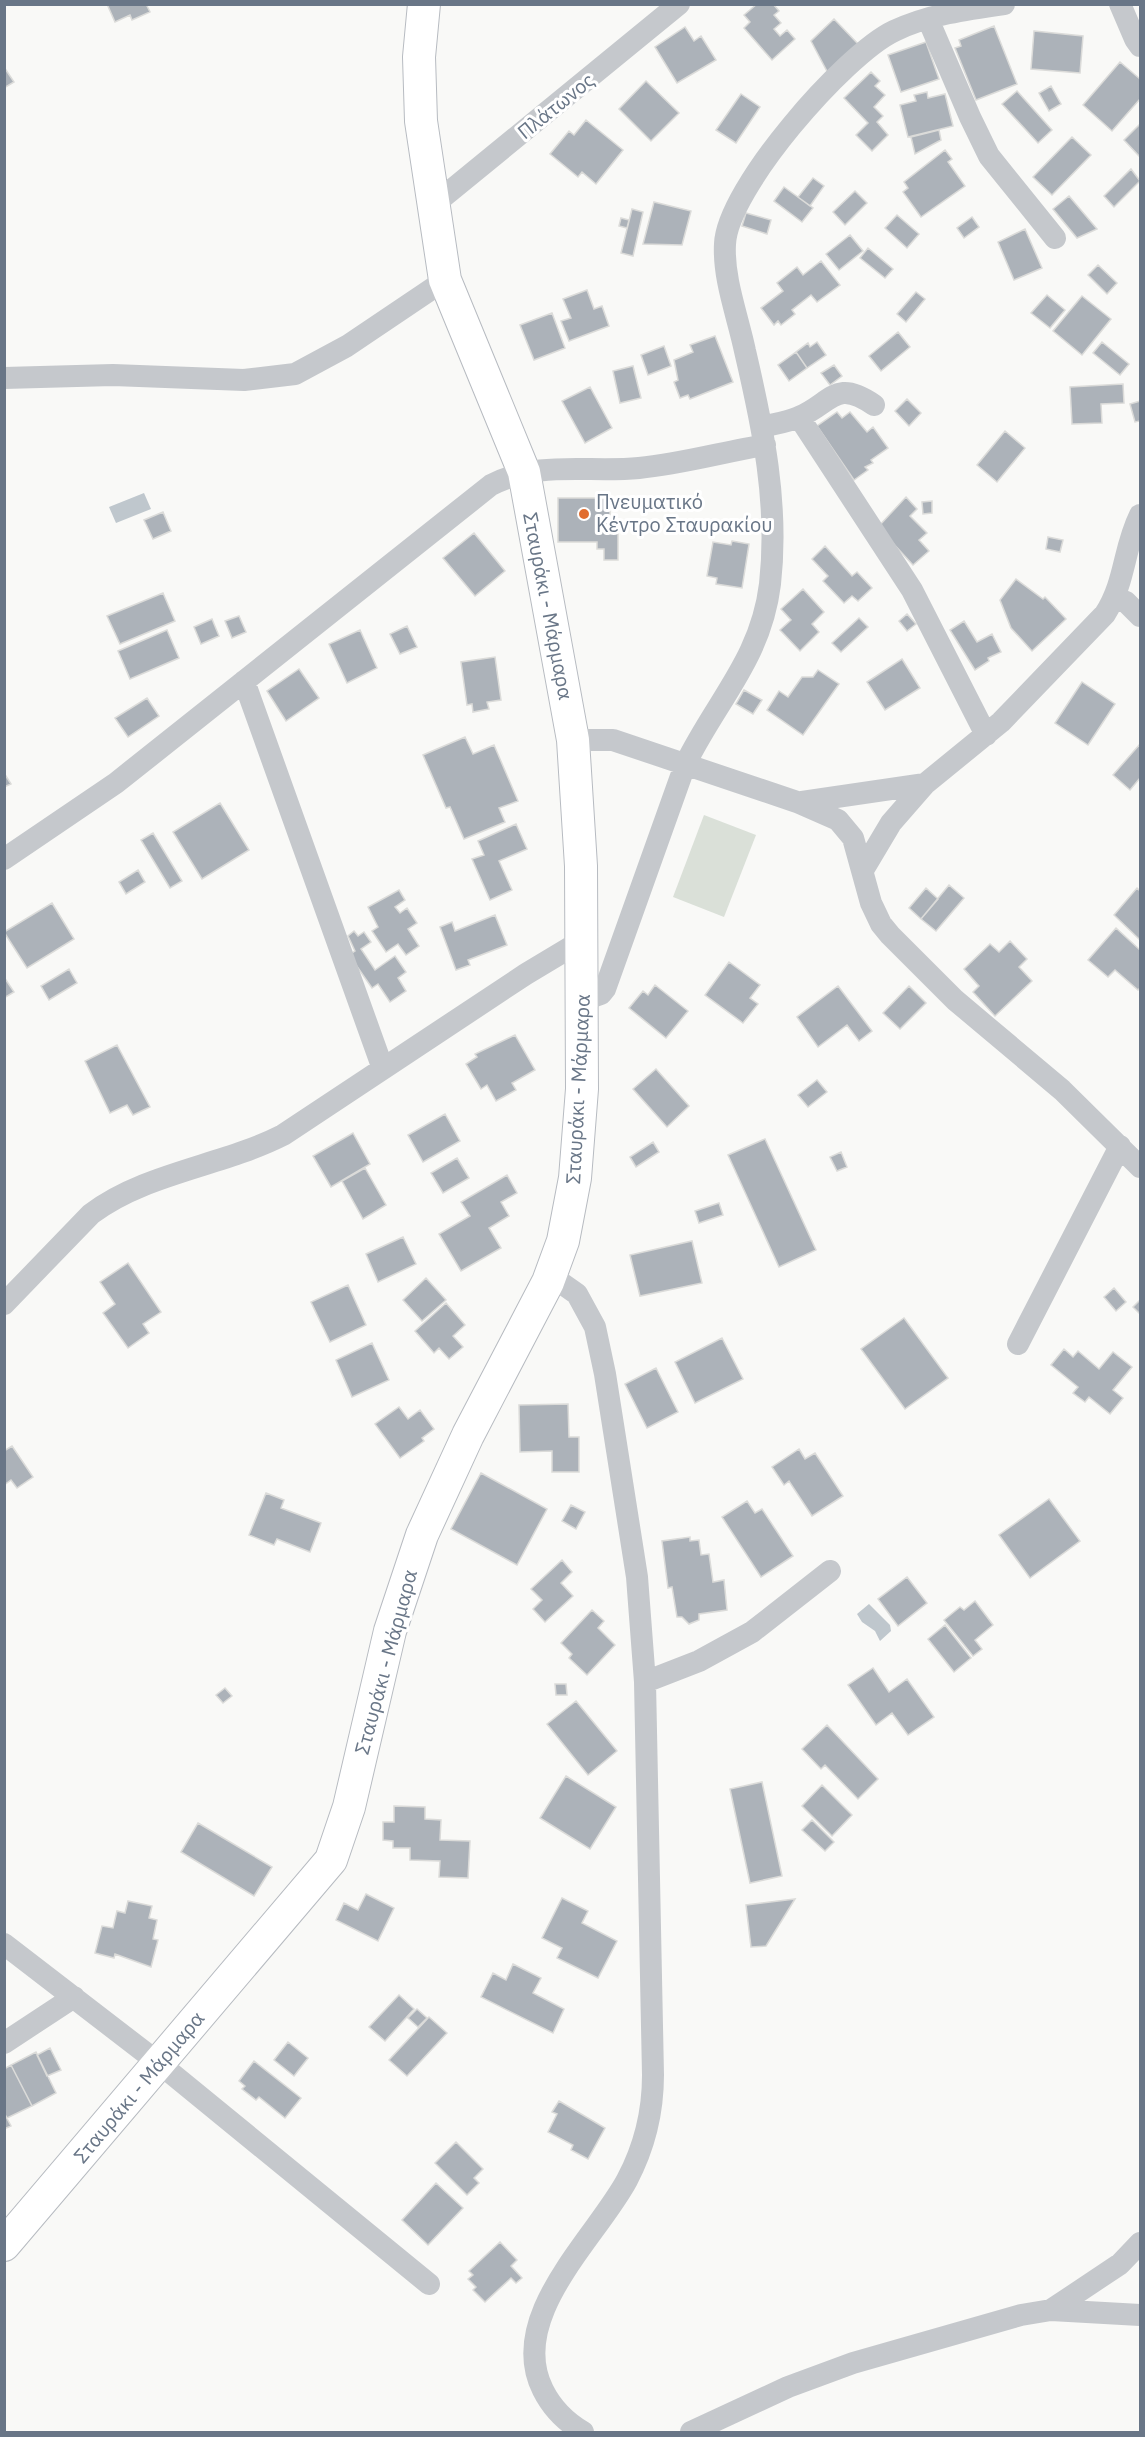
<svg xmlns="http://www.w3.org/2000/svg" width="1145" height="2437" font-family="'IBM Plex Sans',sans-serif">
  <style>
    .green { fill: #dae0d8 }
    .water { fill: #bfc7cd }
    .building { fill: #acb2b9; stroke: #dbdbd9; stroke-width: 1.5 }
    .lines { fill: none; stroke-linecap: round; stroke-linejoin: round }
    .secondary-casing { stroke: #b7bbc1; stroke-width: 34 }
    .street { stroke: #c5c8cc; stroke-width: 22 }
    .secondary { stroke: #fff; stroke-width: 32 }
    .poi-dot { fill: #e16d2f; stroke: #fff; stroke-width: 2 }
    .labels { text-anchor: middle; stroke-width: 6; stroke-linejoin: round; paint-order: stroke }
    .street-label { font-size: 20px; fill: #697687; stroke: #fff }
    .poi-label { font-size: 20px; fill: #697687; stroke: #fff; text-anchor: start }
  </style>
  <rect width="100%" height="100%" fill="#f9f9f7"/>
  <path class="green" d="M704,815L756,835L724,917L673,897Z"/>
  <path class="water" d="M144,493L151,509L116,523L109,507Z
    M869,1604L890,1625L891,1631L880,1641L875,1631L862,1622L857,1614Z"/>
  <path class="building" d="M107,4H146L150,12L132,20L130,15L115,22Z
    M757,4H773L779,11L774,15L781,23L774,29L780,36L787,30L795,39L772,60L744,28L750,22L744,15Z
    M834,19L860,46L829,75L811,41Z
    M994,26L1017,84L976,100L955,48L961,46L959,40Z
    M685,27L694,41L701,36L716,60L677,83L655,47Z
    M1034,31L1083,36L1080,73L1031,69Z
    M926,42L939,79L901,92L888,55Z
    M1120,62L1140,79V99L1112,131L1083,105Z
    M4,67L14,82L4,88Z
    M871,72L880,81L875,86L885,95L874,107L883,116L877,122L888,135L872,151L856,135L868,123L844,98Z
    M646,81L679,113L651,141L619,109Z
    M1051,86L1061,104L1049,111L1039,93Z
    M1017,91L1052,130L1038,143L1002,104Z
    M927,92L928,98L945,94L953,126L908,137L900,105L916,101L914,95Z
    M741,94L760,107L736,143L716,130Z
    M586,120L623,150L596,184L582,172L578,177L550,154L569,131L574,135Z
    M1140,124V157L1124,140Z
    M939,130L941,140L915,154L911,137Z
    M1072,137L1091,155L1052,195L1033,177Z
    M945,150L952,159L948,162L965,186L921,217L903,192L908,188L904,182Z
    M1131,169L1140,181L1114,207L1104,196Z
    M813,178L824,186L810,206L798,197Z
    M784,187L813,208L802,222L774,201Z
    M855,191L867,203L845,225L833,212Z
    M1069,196L1097,229L1077,238L1053,209Z
    M654,202L691,211L682,245L643,244Z
    M632,209L643,212L633,256L621,253Z
    M746,213L771,220L767,234L742,226Z
    M897,215L919,234L907,248L885,228Z
    M972,217L979,227L964,238L957,228Z
    M621,218L629,220L627,228L619,226Z
    M1025,229L1042,268L1014,280L998,242Z
    M850,235L863,251L839,270L826,254Z
    M868,248L893,269L885,278L860,258Z
    M821,261L840,285L817,302L811,295L792,310L795,314L781,325L778,321L774,325L761,308L783,291L777,283L797,267L803,275Z
    M1098,265L1117,283L1107,294L1088,275Z
    M587,290L594,309L602,306L609,326L569,341L561,321L571,318L563,299Z
    M916,292L925,299L906,322L897,314Z
    M1047,295L1065,310L1050,328L1031,313Z
    M1082,296L1111,319L1082,355L1053,331Z
    M552,313L565,348L534,360L520,325Z
    M898,332L910,347L881,371L869,356Z
    M715,336L733,382L690,399L688,395L680,398L674,382L678,380L674,360L693,352L690,345Z
    M817,342L826,355L807,368L796,352L808,343L810,347Z
    M1102,342L1129,364L1120,375L1093,353Z
    M664,346L671,366L648,375L641,355Z
    M796,352L807,368L789,381L778,365Z
    M834,365L842,376L830,385L821,373Z
    M633,366L641,398L620,403L613,371Z
    M1123,384L1124,403L1101,404L1102,423L1072,424L1070,387Z
    M590,387L612,428L585,443L562,401Z
    M907,399L921,413L909,426L895,411Z
    M1140,401V421L1135,422L1130,404Z
    M837,412L842,418L850,412L867,432L873,427L888,448L871,460L873,463L865,467L868,470L854,480L817,426Z
    M1005,431L1025,448L997,482L977,465Z
    M906,497L917,509L910,516L927,533L919,540L929,551L913,565L878,527Z
    M558,498H610V530H618V560H604V549H597V542H558Z
    M932,501V513L923,514L922,502Z
    M163,512L171,531L153,539L144,520Z
    M474,533L505,571L475,596L443,558Z
    M1048,537L1063,540L1060,552L1046,549Z
    M732,541L749,544L742,588L716,584L717,578L707,576L713,542L731,545Z
    M825,546L852,576L857,572L872,588L858,601L852,596L844,603L823,581L828,576L812,559Z
    M1016,579L1043,599L1045,597L1066,619L1032,651L1011,628L1000,600Z
    M803,589L824,612L812,624L819,632L800,651L780,630L791,620L781,609Z
    M163,593L175,621L120,644L107,616Z
    M907,614L916,624L907,631L899,621Z
    M239,616L246,632L232,638L225,621Z
    M859,618L868,627L841,652L832,643Z
    M212,619L219,636L201,644L194,627Z
    M964,621L977,642L992,634L1001,652L988,658L989,661L975,670L950,630Z
    M407,626L417,647L400,654L390,634Z
    M167,630L179,658L130,679L118,651Z
    M360,630L377,668L347,683L329,644Z
    M495,657L501,700L487,702L489,709L473,712L472,704L467,705L461,662Z
    M902,659L920,688L885,710L867,682Z
    M299,669L319,698L286,721L267,691Z
    M818,670L839,684L803,735L767,710L779,691L788,697L802,677H813Z
    M1082,682L1115,704L1088,745L1055,723Z
    M744,690L762,700L753,714L736,704Z
    M147,698L159,716L128,737L115,718Z
    M465,737L473,754L494,745L518,801L499,808L505,822L464,839L450,807L446,808L423,755Z
    M1140,744V778L1130,790L1113,775Z
    M4,773L11,784L4,787Z
    M220,803L249,850L202,879L173,832Z
    M516,824L527,849L499,861L512,890L490,900L472,859L484,855L478,841Z
    M153,833L182,881L170,888L141,840Z
    M138,870L145,882L126,894L119,882Z
    M949,885L964,898L936,931L921,919Z
    M926,888L938,899L921,919L909,908Z
    M1137,888L1140,891V940L1114,915Z
    M399,890L405,900L395,907L400,913L407,908L417,923L408,929L419,946L406,955L398,944L386,952L372,931L378,927L368,907Z
    M52,903L74,939L27,968L4,932Z
    M495,915L507,945L468,960L470,965L456,970L440,927L452,922L455,931Z
    M1116,928L1140,950V988L1138,990L1115,970L1108,977L1088,960Z
    M354,931L358,936L364,932L371,942L361,949L375,970L395,956L406,972L398,978L406,991L390,1002L378,984L372,988L349,955L355,951L348,936Z
    M1010,941L1027,959L1019,967L1032,981L995,1016L973,992L979,986L964,969L990,944L999,952Z
    M729,962L760,985L750,998L758,1004L743,1023L705,995Z
    M69,969L77,983L49,1000L41,986Z
    M4,977L14,992L4,998Z
    M655,985L688,1011L666,1038L629,1008L643,991L648,995Z
    M838,986L872,1031L859,1041L847,1025L818,1047L797,1017Z
    M909,986L926,1003L900,1029L883,1013Z
    M515,1035L535,1070L512,1083L516,1090L496,1101L487,1085L481,1089L466,1064L477,1057L475,1054Z
    M117,1045L150,1107L133,1115L127,1105L110,1113L85,1061Z
    M656,1069L689,1106L667,1127L633,1089Z
    M817,1080L827,1092L808,1107L798,1095Z
    M445,1114L460,1141L423,1162L408,1135Z
    M353,1133L370,1164L331,1187L313,1156Z
    M765,1139L816,1250L779,1267L728,1155Z
    M653,1142L659,1152L636,1167L630,1157Z
    M841,1152L847,1167L837,1171L830,1157Z
    M457,1158L469,1178L443,1193L431,1173Z
    M365,1168L386,1205L363,1219L342,1181Z
    M507,1175L517,1193L501,1202L509,1216L489,1228L501,1248L461,1271L439,1234L470,1216L461,1202Z
    M719,1203L723,1215L699,1223L695,1211Z
    M403,1237L416,1264L378,1282L366,1254Z
    M692,1241L702,1283L640,1296L630,1255Z
    M128,1263L161,1312L143,1324L149,1333L128,1348L103,1313L115,1304L100,1282Z
    M426,1278L446,1300L422,1321L403,1300Z
    M348,1285L366,1325L330,1342L311,1302Z
    M1114,1288L1126,1302L1116,1311L1104,1297Z
    M1140,1300V1314L1133,1307Z
    M446,1303L465,1325L453,1336L463,1347L449,1359L439,1348L434,1353L415,1331Z
    M904,1318L948,1378L905,1409L861,1349Z
    M722,1338L743,1379L695,1403L675,1362Z
    M372,1343L389,1380L352,1397L336,1360Z
    M1064,1349L1073,1357L1078,1351L1099,1369L1113,1352L1132,1367L1113,1390L1123,1398L1110,1414L1089,1397L1085,1402L1073,1393L1078,1387L1051,1365Z
    M656,1368L678,1412L647,1428L625,1384Z
    M568,1404L569,1437H579V1472H552V1451L520,1452L519,1405Z
    M399,1407L408,1419L420,1410L434,1429L422,1438L424,1441L400,1458L375,1424Z
    M12,1446L33,1477L17,1488L11,1480L4,1485V1451Z
    M799,1449L805,1459L815,1453L843,1496L812,1516L789,1481L784,1485L772,1467Z
    M481,1473L547,1509L517,1565L451,1529Z
    M266,1493L284,1500L281,1508L321,1523L310,1552L277,1539L274,1545L249,1535Z
    M1049,1499L1080,1541L1030,1578L999,1535Z
    M747,1501L755,1513L762,1509L793,1556L761,1577L722,1517Z
    M571,1505L585,1512L576,1529L562,1521Z
    M690,1537V1541L699,1540L701,1555L709,1554L713,1582L724,1580L727,1610L699,1614V1620L689,1624L682,1617H677L672,1587L668,1588L662,1541Z
    M562,1560L572,1572L561,1583L573,1596L545,1622L533,1609L542,1600L531,1589Z
    M907,1577L927,1603L898,1626L878,1599Z
    M975,1601L993,1625L975,1640L982,1649L973,1656L944,1620L960,1607L964,1610Z
    M592,1610L604,1621L598,1628L615,1645L587,1675L569,1658L572,1654L561,1643Z
    M945,1625L971,1658L954,1672L928,1639Z
    M873,1668L889,1692L907,1679L934,1717L908,1735L892,1713L876,1725L848,1685Z
    M555,1684H566L567,1695H556Z
    M225,1688L232,1696L223,1703L216,1695Z
    M576,1701L617,1751L588,1775L547,1724Z
    M827,1725L878,1779L858,1799L825,1765L821,1769L802,1749Z
    M566,1776L616,1807L590,1849L540,1818Z
    M762,1782L782,1876L750,1883L730,1789Z
    M822,1785L852,1815L832,1836L802,1806Z
    M394,1806L425,1807V1819L441,1820L440,1840L470,1841L468,1878L439,1877L440,1861L410,1860V1848H393V1841L383,1840V1822H394Z
    M812,1820L834,1842L825,1851L802,1830Z
    M198,1823L272,1867L254,1896L181,1852Z
    M366,1894L394,1908L378,1941L336,1920L344,1903L358,1910Z
    M562,1898L588,1911L582,1923L617,1941L598,1978L557,1958L562,1948L542,1938Z
    M795,1899L766,1946L751,1947L746,1905Z
    M128,1901L152,1906L149,1918L157,1920L153,1939L158,1940L151,1967L115,1954L114,1958L95,1953L102,1926L113,1928L117,1911L125,1913Z
    M513,1964L541,1978L533,1993L564,2009L553,2033L481,1997L493,1973L506,1980Z
    M399,1995L414,2009L385,2041L369,2027Z
    M417,2009L427,2018L418,2027L408,2018Z
    M429,2017L447,2033L407,2076L389,2060Z
    M288,2042L308,2058L294,2076L274,2060Z
    M50,2048L61,2070L47,2076L37,2055Z
    M36,2052L56,2093L32,2106L11,2065Z
    M254,2061L301,2098L285,2118L259,2097L256,2100L242,2089L245,2086L239,2081Z
    M11,2065L32,2106L7,2118L4,2113V2069Z
    M559,2101L605,2128L588,2159L571,2150L573,2145L548,2132L557,2114L552,2112Z
    M4,2113L11,2126L4,2129Z
    M456,2142L483,2169L474,2178L479,2183L467,2195L435,2163Z
    M436,2183L463,2208L428,2245L402,2220Z
    M500,2242L517,2260L511,2266L522,2278L516,2283L511,2278L485,2302L473,2290L476,2287L468,2279L473,2275L469,2271Z"/>
  <g class="lines">
    <defs>
      <path id="secondary" d="M4,2245L331,1860L349,1807L390,1631L422,1535L468,1435L548,1282L563,1241L575,1178L582,1089L581,866L573,740L524,472L445,280L421,121L419,57L424,4"/>
    </defs>
    <use href="#secondary" class="secondary-casing"/>
    <path class="street" d="M1120,4L1135,39L1140,46
      M928,19L970,117L989,156L1055,238
      M432,206L679,4
      M4,378L113,375L244,380L295,374L347,346L445,280
      M799,417L912,590L986,735
      M762,427C774,424 788,422 799,417C832,403 835,378 874,405
      M1116,598L1126,602L1140,616
      M244,681L383,1069
      M573,740H613L797,802L838,820L853,838L871,903L881,924L890,935L955,1000L1062,1090L1140,1167
      M802,802L925,784L1001,722L1105,614C1126,581 1123,549 1140,515
      M4,859L116,783L491,485C539,460 588,473 639,468C681,464 723,452 765,445
      M863,870L891,823L925,784
      M584,1000L601,994L605,989L685,765C716,701 761,659 770,584C779,504 763,428 745,351C738,317 723,279 725,244C727,189 844,55 894,31C927,15 968,9 1004,4
      M550,1275L577,1294L595,1327L605,1374L637,1577L645,1682L653,2075C653,2113 645,2146 627,2180C596,2238 506,2317 543,2390C552,2408 566,2422 583,2432
      M4,1304L91,1214C145,1173 222,1166 283,1135L526,974L581,941
      M1018,1344L1120,1146
      M645,1682L699,1661L752,1632L830,1571
      M4,1944L160,2064L429,2284
      M4,2043L74,1997
      M1051,2310L1120,2264L1140,2243
      M691,2432L788,2387L853,2363L1021,2315L1051,2310L1140,2315"/>
    <use href="#secondary" class="secondary"/>
  </g>
  <circle class="poi-dot" cx="584" cy="514" r="6"/>
  <g class="labels">
    <g class="street-label">
      <text transform="translate(556 106) rotate(-39)" y="7">Πλάτωνος</text>
      <text transform="translate(548 606) rotate(79)" y="7">Σταυράκι - Μάρμαρα</text>
      <text transform="translate(578 1089) rotate(-87)" y="7">Σταυράκι - Μάρμαρα</text>
      <text transform="translate(386 1662) rotate(-75)" y="7">Σταυράκι - Μάρμαρα</text>
      <text transform="translate(139 2087) rotate(-50)" y="7">Σταυράκι - Μάρμαρα</text>
    </g>
    <g class="poi-label">
      <text x="596" y="509">Πνευματικό<tspan x="596" dy="23">Κέντρο Σταυρακίου</tspan></text>
    </g>
  </g>
  <rect width="1145" height="2437" fill="none" stroke="#697687" stroke-width="12"/>
</svg>
